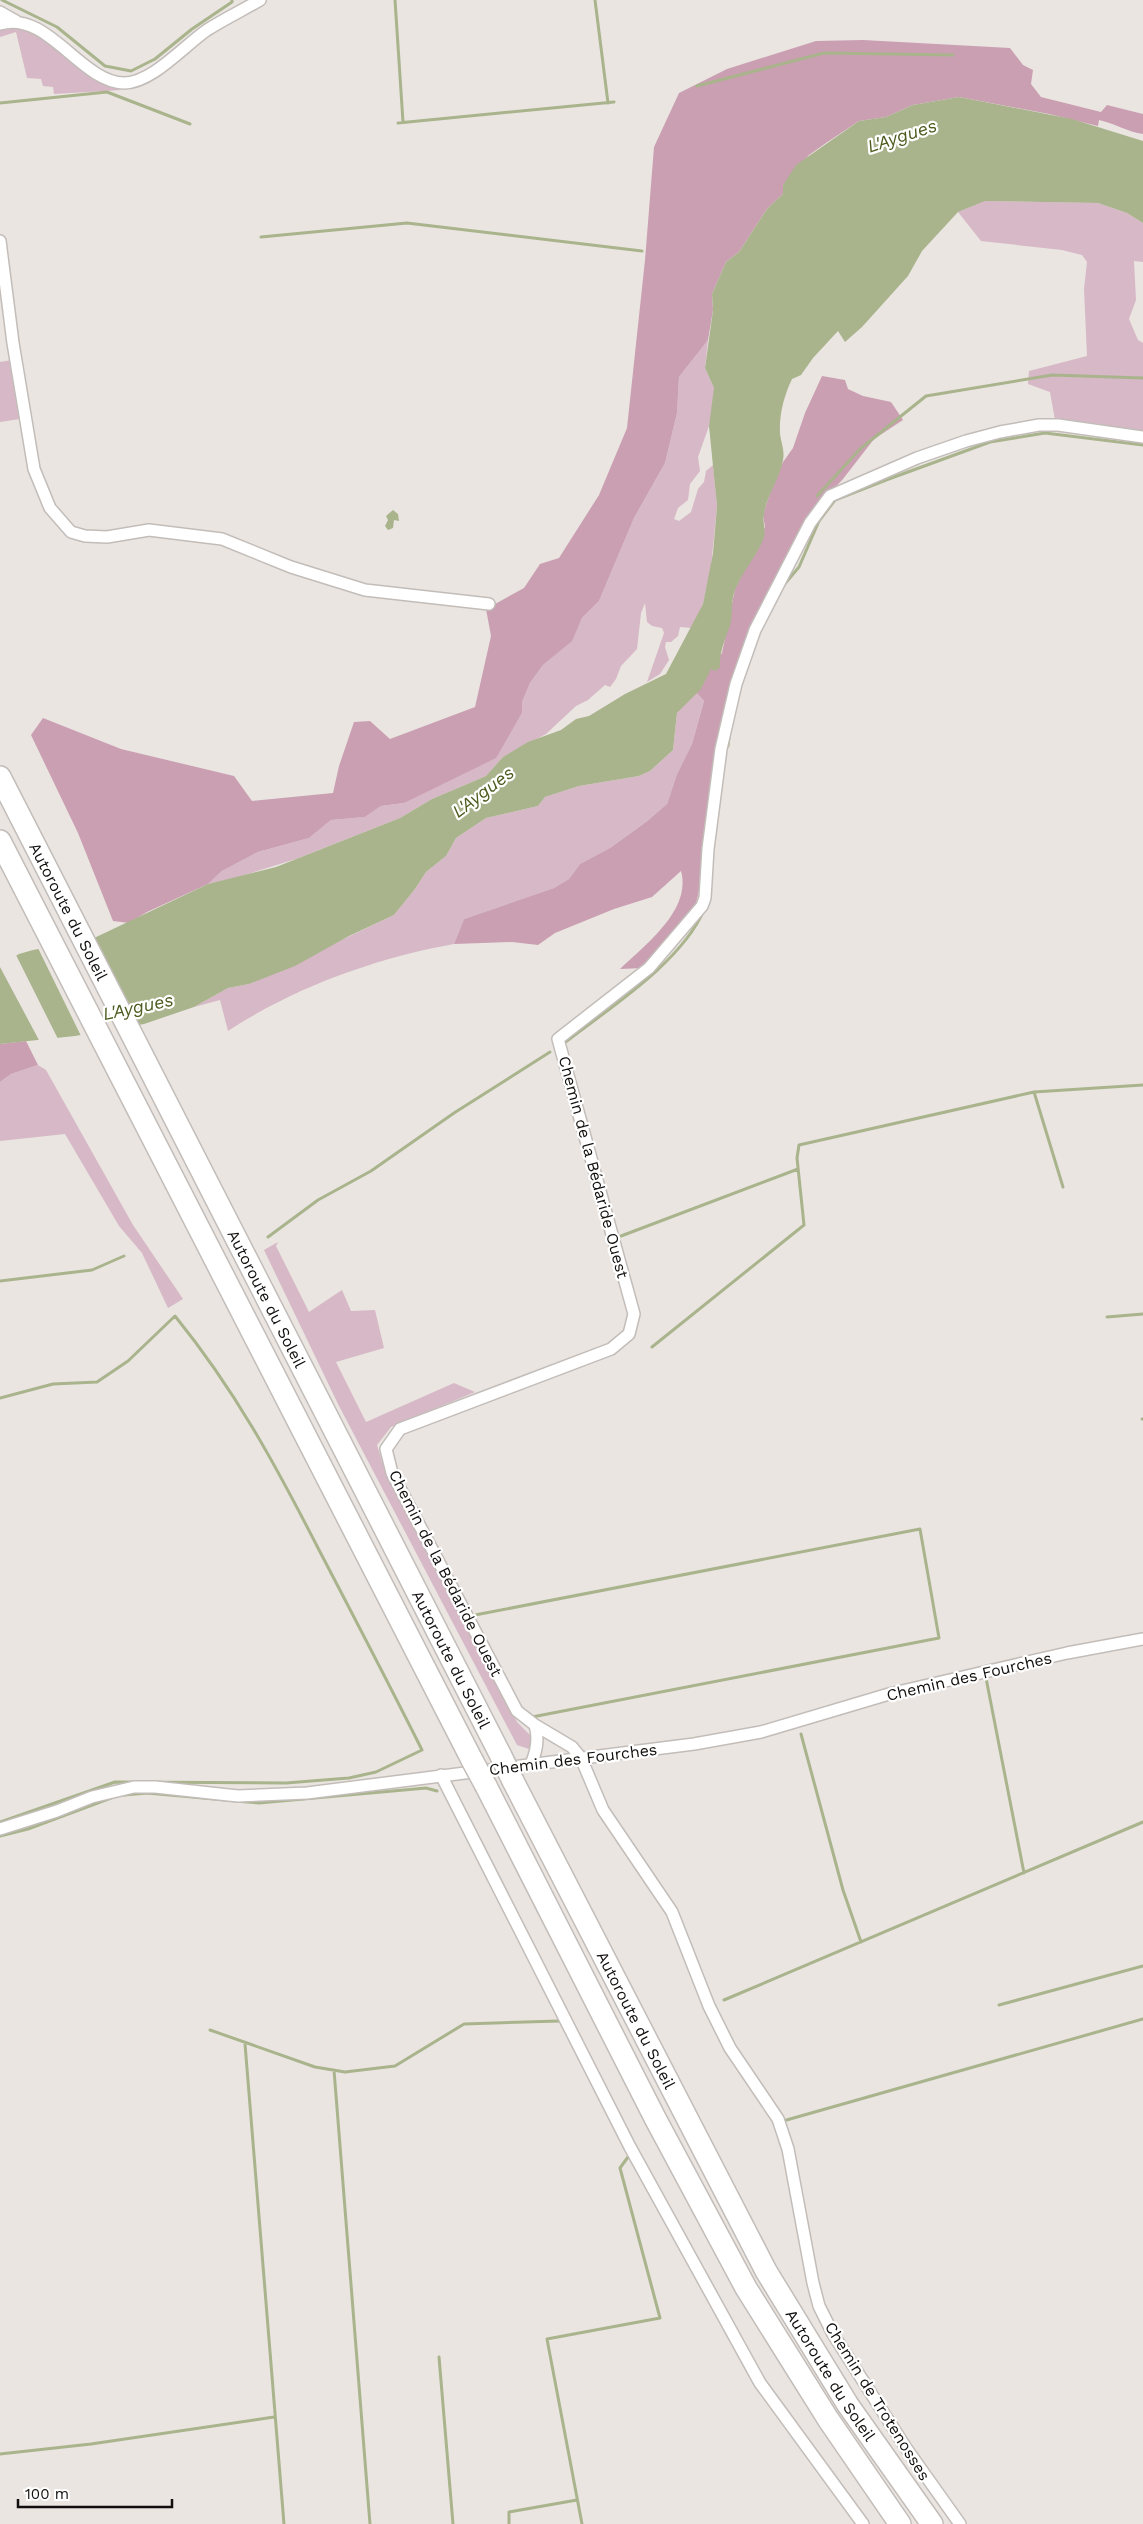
<svg xmlns="http://www.w3.org/2000/svg" width="1143" height="2524" font-family="'Work Sans',sans-serif">
  <style>
    .green { fill: #d7b8c6 }
    .forest { fill: #ca9fb2 }
    .water { fill: #a9b48d }
    .pier { fill: #eae5e1 }
    .lines { fill: none; stroke-linecap: round; stroke-linejoin: round }
    .stream { stroke: #a9b48d; stroke-width: 3 }
    .minor-casing { stroke: #c3bdb9; stroke-width: 14 }
    .motorway-casing { stroke: #c3bdb9; stroke-width: 24 }
    .minor { stroke: #fff; stroke-width: 11 }
    .motorway { stroke: #fff; stroke-width: 21 }
    .motorway-bridge-casing { stroke: #c3bdb9; stroke-width: 24; stroke-linecap: butt }
    .motorway-bridge { stroke: #fff; stroke-width: 21 }
    .labels { text-anchor: middle; stroke-width: 4.5; stroke-linejoin: round; paint-order: stroke }
    .street-label { font-size: 16px; fill: #110f0e; stroke: #fff }
    .water-label { font-size: 18px; font-style: italic; fill: #4c5b1e; stroke: #fff }
  </style>
  <rect width="100%" height="100%" fill="#eae5e1"/>
  <path class="green" d="M3,25L33,31L105,82L121,90L54,94L53,87L43,86L41,79L27,78L16,32L0,37V27Z
    M984,201L1098,203L1127,213L1143,223V262L1134,261L1136,300L1129,319L1138,340L1143,343V434L1055,420L1050,392L1028,384L1029,371L1087,356L1084,289L1087,262L1082,255L1062,250L981,241L958,212Z
    M708,340L705,368L714,388V403L709,426L698,457L700,471L690,484L688,500L678,508L674,519L679,521L691,512L698,489L704,482L706,471L713,465L717,506L711,567L703,604L692,628L680,627L678,636L671,642H666L665,647L669,660L660,674L647,682L664,633L662,628L652,626L647,622L645,603L641,613L637,649L621,666L616,679L610,687L605,685L588,700L576,706L546,734L503,757L486,776L432,799L400,818L296,859L235,878L208,884L222,871L258,852L309,838L331,820L365,817L381,806L404,803L510,733L522,713V702L530,683L543,665L571,641L582,618L599,601L634,518L665,463L677,413L679,377Z
    M12,360L20,419L0,422V362Z
    M696,692L704,701L692,744L677,774L667,804L646,822L610,848L580,864L569,879L554,888L464,919L454,944C376,958 295,987 228,1031L220,1000L194,1007L228,988L249,984L394,915L415,889L426,872L446,856L456,838L486,818L538,806L545,797L579,786L639,776L650,771L673,750L677,713Z
    M38,1065L46,1070L133,1225L183,1299L168,1308L142,1253L119,1226L65,1134L0,1141V1082L11,1074Z
    M278,1242L276,1246L309,1312L342,1290L351,1311L375,1310L384,1348L336,1362L366,1422L454,1383L475,1392L391,1427L377,1445L384,1468L517,1722L533,1738L532,1750L517,1745L339,1406L264,1250Z"/>
  <path class="forest" d="M863,40L1010,48L1023,65L1033,70L1031,84L1041,97L1101,112L1107,105L1143,114V134C1128,132 1114,123 1099,120L1098,126L1049,114L959,97L913,105L886,117L859,121L826,143L809,155L783,185V194L767,209L739,252L726,262L712,294L713,310L708,340L679,377L677,413L665,463L634,518L599,601L582,618L572,641L543,665L530,683L522,702V713L496,758L404,803L381,806L365,817L331,820L309,838L258,852L222,871L208,884L147,912L129,923L113,921L78,833L31,735L43,718L121,749L234,776L252,801L333,793L339,766L354,722L370,721L390,739L475,707L491,636L486,609L524,588L540,564L559,558L599,495L627,428L645,260L654,147L679,93L727,69L816,41Z
    M822,376L845,380L848,389L863,396L891,402L903,420L874,439L843,479L806,518L750,629L736,668L721,721L714,761L701,883L696,903L643,968L620,969C645,945 692,910 681,871L652,897L614,909L555,933L538,945L512,942L454,944L464,919L554,888L569,879L580,864L610,848L646,822L667,804L677,774L692,744L704,701L696,692L701,688L708,671L722,653L735,589L765,527L763,515L772,487L783,462L793,448L805,413Z
    M26,1041L38,1065L11,1074L0,1082V1044Z"/>
  <path class="water" d="M959,97L1072,119L1143,141V223L1127,213L1098,203L985,201L958,212L922,251L908,276L862,327L845,342L838,331L813,358L801,375L792,379C784,396 779,414 780,434C781,443 785,450 783,460C780,478 767,495 764,514C762,522 767,531 763,540C756,557 742,572 735,590C730,603 734,619 728,631C724,642 719,655 720,667L716,671L711,669L701,689L677,713L673,750L650,771L639,776L579,786L545,797L538,806L486,818L456,838L446,856L426,872L415,889L394,915L349,936L295,966L249,984L228,988L194,1007L144,1024L75,1036L0,1044V965L19,954L33,950L92,939L208,884L276,867L400,818L432,799L486,776L503,757L528,742L561,730L576,719L589,716L625,694L666,674L703,604L713,553L717,506L709,426L714,388L705,368L713,310L712,294L726,262L739,252L767,209L783,194V185L796,165L859,121L886,117L913,105Z
    M393,510L398,514L399,521L394,520L393,528L388,530L385,526L388,520L386,516Z"/>
  <path class="pier" d="M94,936L141,1027L82,1038L37,946Z
    M15,953L59,1041L40,1042L0,967V962Z"/>
  <g class="lines">
    <path class="stream" d="M2,0L57,27L105,66L131,71L155,59L192,29L232,2V0
      M395,0L403,122
      M595,0L608,103
      M697,86L824,53L953,55
      M0,103L107,92L190,124
      M398,123L614,102
      M261,237L407,223L642,251
      M817,496L860,449L926,396L1052,375L1143,378
      M783,586L799,567L819,521L835,500L886,480L990,442L1045,433L1143,445
      M728,746L729,737
      M563,1044C609,1008 681,963 704,910
      M1034,1092L1063,1187
      M621,1236L798,1169
      M268,1237L318,1200L371,1171L454,1113L550,1052
      M0,1281L92,1270L124,1256
      M1107,1317L1143,1314
      M652,1347L804,1225L797,1158L799,1145L1034,1092L1143,1085
      M0,1398L53,1384L97,1382L128,1361L175,1316C235,1390 275,1464 318,1548C353,1615 388,1682 422,1750L376,1772L349,1778L286,1783L115,1782L0,1822
      M1142,1419H1143
      M475,1615L920,1529L939,1638L532,1717
      M986,1678L1024,1873
      M801,1734L843,1890L861,1942
      M124,1795L147,1793L259,1803L426,1788L437,1791
      M0,1836L28,1829L111,1798
      M724,2000L1143,1822
      M999,2005L1143,1966
      M210,2030L315,2067L345,2072L395,2066L464,2024L559,2021
      M245,2044L284,2524
      M334,2070L370,2524
      M783,2121L1143,2019
      M439,2357L453,2524
      M0,2454L91,2444L274,2417
      M509,2524V2512L577,2500
      M582,2524L547,2339L660,2318L620,2168L628,2157"/>
    <defs>
      <path id="minor" d="M0,12L16,21
        M0,24C48,10 80,82 124,83C152,83 185,45 207,30C224,19 243,10 260,0
        M0,241L13,343L34,469L50,508L71,532L85,536L107,537L149,530L222,539L291,567L365,590L489,604
        M531,1764C537,1751 539,1739 535,1725
        M441,1775L630,2147L760,2383L863,2524
        M0,1829L57,1811L92,1797L134,1787H155L238,1796L307,1793L694,1744L761,1732L889,1694L1067,1653L1143,1639
        M960,2524L906,2448L833,2334L819,2306L813,2283L788,2149L778,2119L730,2048L709,2006L672,1912L603,1810L581,1758L572,1747L535,1725L517,1711L392,1473L386,1449L400,1429L611,1349L629,1334L634,1314L558,1039L649,968L702,906L705,898L708,849L721,749L736,684L755,630L810,523L830,496L917,458L966,441L1000,432L1039,425H1058L1143,437"/>
      <g id="motorway">
        <path id="s1" d="M0,777L501,1756"/>
        <path d="M0,841L472,1760"/>
        <path id="s2" d="M513,1781L766,2271L848,2405L932,2524"/>
        <path d="M486,1786L655,2118L746,2288L828,2419L900,2524"/>
      </g>
    </defs>
    <use href="#minor" class="minor-casing"/>
    <use href="#motorway" class="motorway-casing"/>
    <use href="#minor" class="minor"/>
    <use href="#motorway" class="motorway"/>
    <defs>
      <path id="motorway-bridge" d="M501,1756L513,1781
        M472,1760L486,1786"/>
    </defs>
    <use href="#motorway-bridge" class="motorway-bridge-casing"/>
    <use href="#motorway-bridge" class="motorway-bridge"/>
  </g>
  <g class="labels">
    <g class="street-label">
      <text dy="6" stroke="none"><textPath href="#s1" startOffset="151">Autoroute du Soleil</textPath></text>
      <text transform="translate(594 1167) rotate(75)" y="6">Chemin de la Bédaride Ouest</text>
      <text dy="6" stroke="none"><textPath href="#s1" startOffset="586">Autoroute du Soleil</textPath></text>
      <text transform="translate(446 1573) rotate(63)" y="6">Chemin de la Bédaride Ouest</text>
      <text dy="6" stroke="none"><textPath href="#s1" startOffset="991">Autoroute du Soleil</textPath></text>
      <text transform="translate(969 1676) rotate(-13)" y="6">Chemin des Fourches</text>
      <text transform="translate(573 1759) rotate(-7)" y="6">Chemin des Fourches</text>
      <text dy="6" stroke="none"><textPath href="#s2" startOffset="269">Autoroute du Soleil</textPath></text>
      <text dy="6" stroke="none"><textPath href="#s2" startOffset="674">Autoroute du Soleil</textPath></text>
      <text transform="translate(878 2401) rotate(58)" y="6">Chemin de Trotenosses</text>
    </g>
    <g class="water-label">
      <text transform="translate(902 136) rotate(-18)" y="6">L'Aygues</text>
      <text transform="translate(483 792) rotate(-37)" y="6">L'Aygues</text>
      <text transform="translate(138 1007) rotate(-12)" y="6">L'Aygues</text>
    </g>
  </g>
  <path d="M18 2499v8h154v-8" fill="none" stroke="#110f0e" stroke-width="2.5"/>
  <text x="25" y="2499" font-size="15" fill="#110f0e" stroke="#ffffff" stroke-width="4" paint-order="stroke">100 m</text>
</svg>
